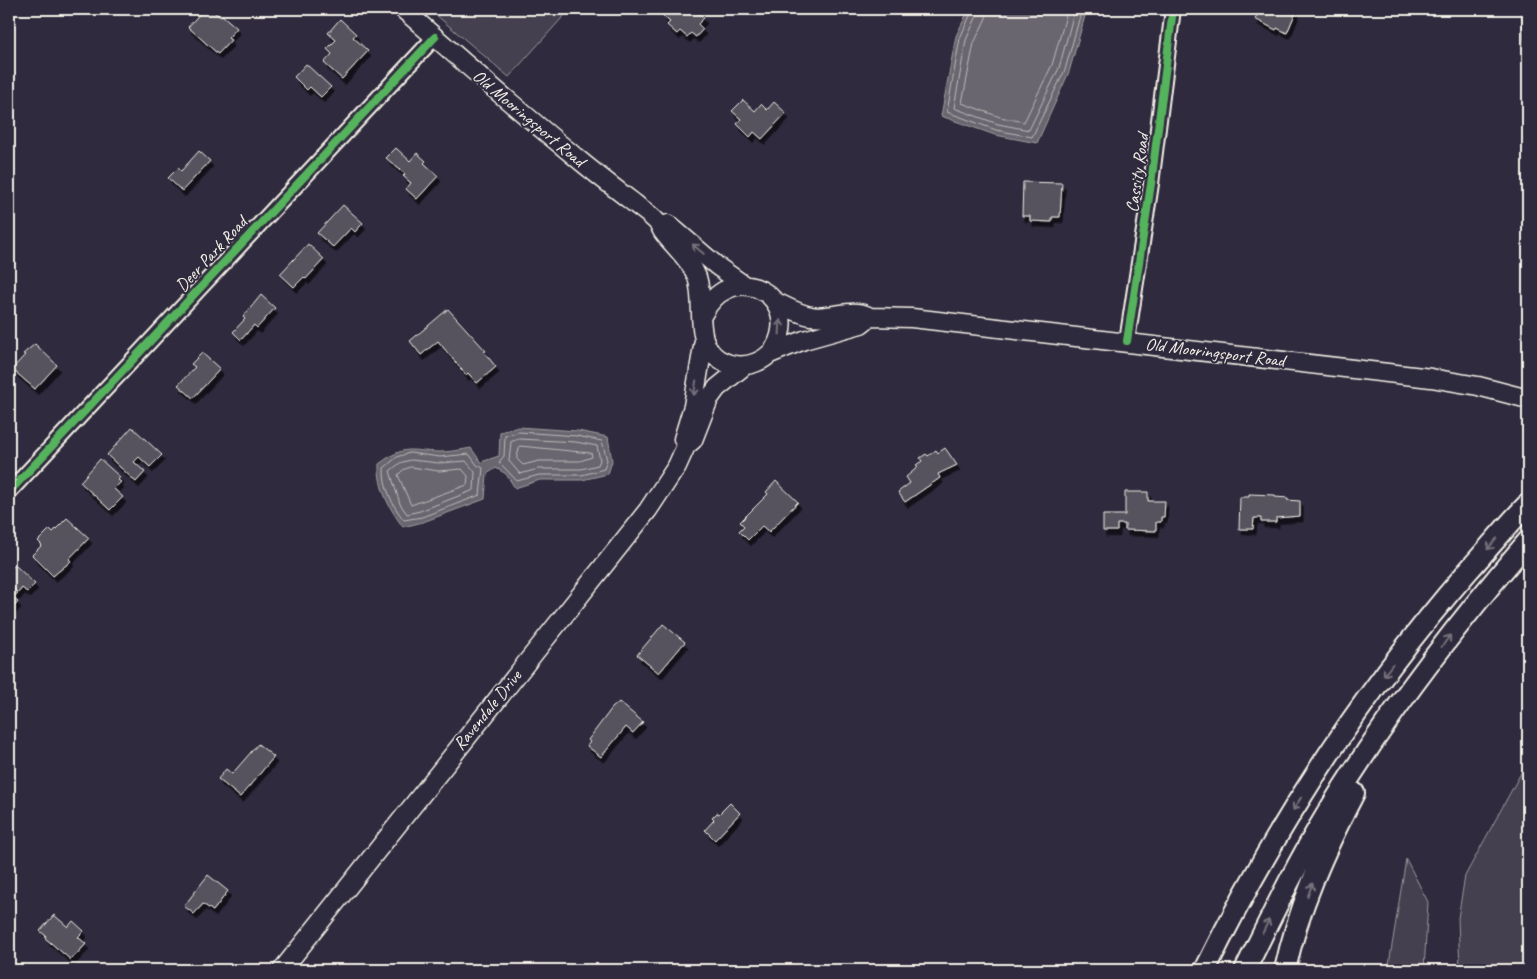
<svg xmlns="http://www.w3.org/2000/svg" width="1537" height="979" font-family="Caveat,sans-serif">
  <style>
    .green { fill: #454050; stroke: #9c989c }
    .water { fill: #6a6670; stroke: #a19ea0 }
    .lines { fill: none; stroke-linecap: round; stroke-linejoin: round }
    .shore { stroke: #bdb9b8; stroke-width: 1 }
    .building { fill: #56525f; stroke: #f4f1e8; filter: url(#shadow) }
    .minor-casing { stroke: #f4f1e8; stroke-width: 18 }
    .major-casing { stroke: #f4f1e8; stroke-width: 21 }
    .highway-casing { stroke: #f4f1e8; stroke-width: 24 }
    .minor { stroke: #2f2a3d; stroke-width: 14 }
    .major { stroke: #2f2a3d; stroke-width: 18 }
    .highway { stroke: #2f2a3d; stroke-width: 20 }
    .cycleway-casing { stroke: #2f2a3d; stroke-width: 11 }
    .cycleway { stroke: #56b35d; stroke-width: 8 }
    .oneway { stroke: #747079 }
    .labels { text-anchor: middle; stroke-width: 4; stroke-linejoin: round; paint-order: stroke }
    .street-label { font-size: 18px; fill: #f4f1e8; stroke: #2f2a3d }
  </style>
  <defs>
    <filter id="shadow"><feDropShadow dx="3" dy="5.5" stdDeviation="0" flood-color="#0009"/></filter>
  </defs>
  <rect width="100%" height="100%" fill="#2f2a3d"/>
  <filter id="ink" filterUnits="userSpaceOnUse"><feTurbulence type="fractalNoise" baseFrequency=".02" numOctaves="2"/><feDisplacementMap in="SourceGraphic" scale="10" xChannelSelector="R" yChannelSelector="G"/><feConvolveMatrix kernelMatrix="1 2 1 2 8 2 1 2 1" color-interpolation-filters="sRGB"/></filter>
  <g filter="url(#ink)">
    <path class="green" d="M429,9H570L509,77Z
      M1528,760V970H1460L1458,918L1465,876Z
      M1406,859L1428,902L1424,970H1388Z"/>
    <path class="water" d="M969,9H1087L1069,72L1037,143L995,135L941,116L956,36Z
      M1521,9H1528V87Z
      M1528,260V350L1523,347Z
      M518,427L578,431L608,437L612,461L608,474L582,480H540L515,488L506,474L496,468L487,474L485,499L423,522L403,527C389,508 378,488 379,464C406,444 408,451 439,452C449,452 461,450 471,448L481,462L499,456L500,432Z"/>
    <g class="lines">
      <path class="shore" d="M973,9L960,38L947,112L996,130L1032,137L1065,70L1082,9
        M980,9L966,40L954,108L998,124L1029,130L1059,68L1075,9
        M987,9L986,18L974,43L962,103L1000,117L1024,122L1052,65L1068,9
        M519,432L577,436L602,441L607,460L604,469L582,475H539L517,481L499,462L504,456L505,436Z
        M519,439L576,442L597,446L600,460L598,465L581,469H538L520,474L509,461L511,442Z
        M520,446L591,453L592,457L580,461H539L523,465L517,459Z
        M410,453L440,457L469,454L477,465L483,468L480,495L422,517L404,520C393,507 383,486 384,468L397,457Z
        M411,460L439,463L466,461L475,472L474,490L420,511L407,514L400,504L390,471L400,463Z
        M411,467L439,471L462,469L468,476L467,485L411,505L398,475L403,470Z"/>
    </g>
    <path class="building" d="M204,9H211L220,17L222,15L237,28L228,38L231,40L218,54L188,27Z
      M669,9H693L704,18L698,24L703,29L696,37L691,33L687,37L680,31L677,34L667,25L670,22L663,16Z
      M1260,9H1297L1287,33L1277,28L1276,30L1255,19Z
      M340,19L356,34L353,37L368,51L342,79L324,63L332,54L327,49L336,40L328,33Z
      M306,64L331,87L321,97L310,87L307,90L294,77Z
      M743,100L755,111L761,104L767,110L774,102L786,113L762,139L754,132L750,137L737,124L741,119L732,111Z
      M396,148L410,161L417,153L426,161L424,163L438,176L417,199L406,189L411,183L403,176L405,174L386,158Z
      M199,151L210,161L182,191L168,178L178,168L181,171Z
      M1023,182L1062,183L1060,217H1052V222L1030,221V216H1022Z
      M343,205L363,223L355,232L351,228L333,247L317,233Z
      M308,244L324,259L306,279L304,277L294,287L280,274Z
      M261,295L275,308L257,328L254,325L241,340L233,332L245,319L243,317Z
      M448,309L486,351L484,352L496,367L477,383L468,373L466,375L438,341L421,355L410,341Z
      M35,344L57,365L35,389L12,369L25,355L23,354Z
      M202,353L220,369L193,398L178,385L195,367L191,364Z
      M132,427L162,455L150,467L139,457L134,462L145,472L136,482L107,455Z
      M945,448L957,465L938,474L940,478L905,502L898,492L910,483L906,477L918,467L916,465L922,461L920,458L926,454L928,456L936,450L938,453Z
      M100,459L120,477L118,480L121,482L114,489L123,497L110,510L80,482Z
      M776,481L798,502L769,532L762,526L748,540L739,531L744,526L740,522L768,494L766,492Z
      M1125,492H1148V501H1165L1164,517H1161V522H1156V531L1125,530V524H1117V531H1103V515H1125Z
      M1249,494L1275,495V497L1288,498L1287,500L1300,501V516L1276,518V522H1261V518H1254L1253,529H1239L1240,497H1249Z
      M67,518L89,538L69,559L71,561L53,576L32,555L42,545L38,541L50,529L53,532Z
      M15,565L35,584L27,592L22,588L18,593L9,584V571Z
      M9,584L18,593L13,597L18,602L11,610Z
      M663,624L685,642L659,673L637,655Z
      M619,702L643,722L633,733L626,727L601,757L587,746L590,742L588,740L612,708Z
      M258,744L274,757L240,797L218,779L226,769L232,774Z
      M730,803L740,813L715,840L705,830L714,820L712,818L717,813L719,814Z
      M208,875L228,891L213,911L203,904L194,914L184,906Z
      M54,915L68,927L73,921L84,931L78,937L86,944L71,960L45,938L46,936L40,931Z
      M124,963L134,970H118Z"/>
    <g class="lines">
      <defs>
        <path id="minor" d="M1127,341L1151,184L1173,9
          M9,492L435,37"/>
        <path id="major" d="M403,9C459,58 514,107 572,154C592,171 613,187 634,203C641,209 651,215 657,222C660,225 661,229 663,232C674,247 690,259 697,277C706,304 692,344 720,360C744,373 774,361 780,335C792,289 729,262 703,314
          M668,224L717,266L744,285
          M774,301C785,306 798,314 811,316C830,320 853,306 870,317
          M770,354L804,340L861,324L870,317L912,318L1431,378L1478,386L1528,399
          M683,439L693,406L704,340
          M282,970L648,510L677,466L686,446L693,440L709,399L717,388L744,366"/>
        <path id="highway" d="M1205,970C1275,827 1363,692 1468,571C1488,549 1507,525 1528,504
          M1245,970C1271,917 1297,863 1328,812C1386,716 1455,626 1528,541
          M1285,970C1298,908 1325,849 1354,793"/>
      </defs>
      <use href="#minor" class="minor-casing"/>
      <use href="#major" class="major-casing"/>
      <use href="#highway" class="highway-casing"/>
      <use href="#minor" class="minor"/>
      <use href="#major" class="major"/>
      <use href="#highway" class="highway"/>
      <defs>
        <path id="cycleway" d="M1127,341L1151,184L1173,9
          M9,492L435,37"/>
      </defs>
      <use href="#cycleway" class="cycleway-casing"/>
      <use href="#cycleway" class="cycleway"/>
    </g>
    <defs><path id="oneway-shaft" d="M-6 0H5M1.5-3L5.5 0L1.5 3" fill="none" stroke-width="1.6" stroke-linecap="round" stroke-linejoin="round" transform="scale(1.25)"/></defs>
    <g class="oneway">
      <use href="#oneway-shaft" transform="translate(698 249) rotate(-140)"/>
      <use href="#oneway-shaft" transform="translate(780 327) rotate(-87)"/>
      <use href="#oneway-shaft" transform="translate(695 388) rotate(99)"/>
      <use href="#oneway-shaft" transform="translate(1492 544) rotate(131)"/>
      <use href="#oneway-shaft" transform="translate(1446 641) rotate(-53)"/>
      <use href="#oneway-shaft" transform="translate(1388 670) rotate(127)"/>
      <use href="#oneway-shaft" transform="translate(1297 804) rotate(122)"/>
      <use href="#oneway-shaft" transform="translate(1310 890) rotate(-70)"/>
      <use href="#oneway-shaft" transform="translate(1266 926) rotate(-64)"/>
    </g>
  </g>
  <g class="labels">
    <g class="street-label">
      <text transform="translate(529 118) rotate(40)" y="6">Old Mooringsport Road</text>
      <text transform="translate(1137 173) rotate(-82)" y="6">Cassity Road</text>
      <text transform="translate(211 254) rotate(-47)" y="6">Deer Park Road</text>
      <text transform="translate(1215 352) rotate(7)" y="6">Old Mooringsport Road</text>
      <text transform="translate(487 710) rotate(-51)" y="6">Ravendale Drive</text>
    </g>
  </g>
  <rect width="1537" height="979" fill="none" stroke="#2f2a3d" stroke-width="30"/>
  <rect x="15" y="15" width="1507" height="949" fill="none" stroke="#f4f1e8" stroke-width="2" filter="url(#ink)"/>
</svg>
